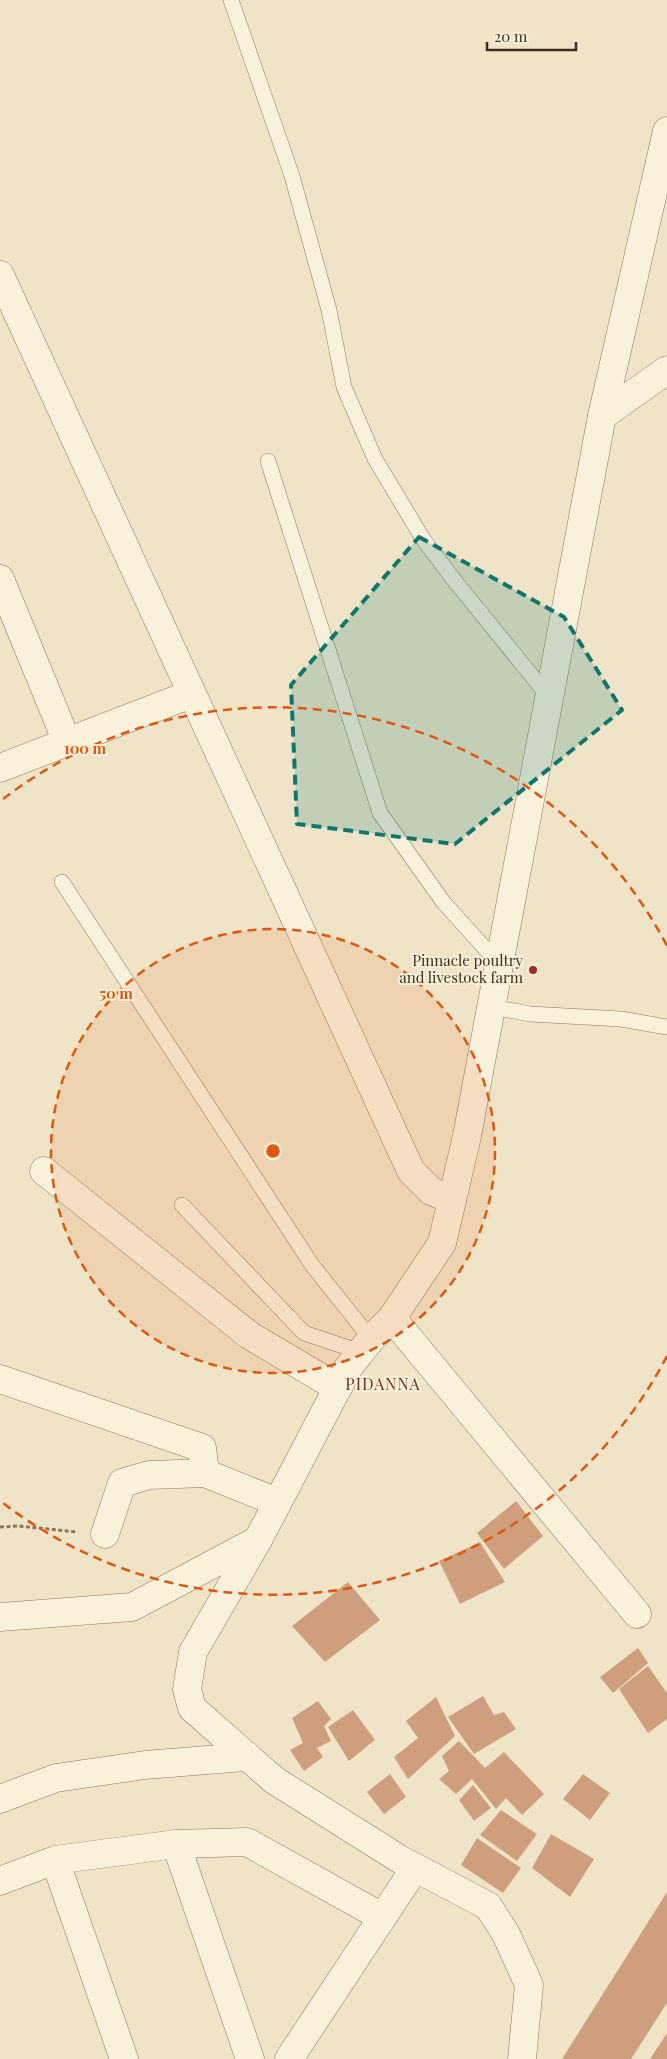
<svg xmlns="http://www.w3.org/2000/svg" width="667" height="2059" font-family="'Playfair Display',serif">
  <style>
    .building { fill: #cf9f7d }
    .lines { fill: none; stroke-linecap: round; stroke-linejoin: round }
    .service-casing { stroke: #8d765c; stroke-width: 16 }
    .minor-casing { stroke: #8d765c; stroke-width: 29 }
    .tertiary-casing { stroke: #8d765c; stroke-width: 29 }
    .path { stroke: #8d765c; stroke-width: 3; stroke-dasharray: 4 2.5; stroke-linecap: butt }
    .service { stroke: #faf1dc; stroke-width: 15 }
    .minor { stroke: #faf1dc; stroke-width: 28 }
    .tertiary { stroke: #faf1dc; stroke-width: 28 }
    .marked { fill: #0f766e; fill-opacity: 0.2; stroke: #0f766e; stroke-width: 4; stroke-dasharray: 10 6; stroke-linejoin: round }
    .ring { fill: none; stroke: #df570d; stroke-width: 2.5; stroke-dasharray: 9 6 }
    .poi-dot { fill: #9e2a2b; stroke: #f7eed8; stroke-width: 2 }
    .labels { text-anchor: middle; stroke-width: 4; stroke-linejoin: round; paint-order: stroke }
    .poi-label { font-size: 15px; fill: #3d2e20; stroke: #f7eed8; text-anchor: end }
    .neighbourhood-label { font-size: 16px; letter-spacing: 1px; fill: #6b2e1e; stroke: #f7eed8 }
    .centre { fill: #df570d; stroke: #f7eed8; stroke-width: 2.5 }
    .ring-label { font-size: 15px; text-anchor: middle; font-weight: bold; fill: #df570d; stroke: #f7eed8; stroke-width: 4; stroke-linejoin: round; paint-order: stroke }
  </style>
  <rect width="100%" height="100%" fill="#f0e4c8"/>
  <path class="building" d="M516,1501L543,1536L504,1569L477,1533Z
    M480,1542L505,1582L460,1604L439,1561Z
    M348,1582L380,1620L325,1662L292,1626Z
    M638,1648L648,1663L613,1693L600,1677Z
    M648,1666L667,1693V1719L648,1733L619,1689Z
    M483,1696L494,1715L504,1712L516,1729L474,1754L448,1717Z
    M436,1697L455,1736L408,1779L394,1757L418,1738L406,1721Z
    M318,1701L331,1719L324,1726L331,1741L317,1748L323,1757L304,1771L290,1750L303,1743L292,1718Z
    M353,1710L375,1740L349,1761L328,1727Z
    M459,1741L485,1768L504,1752L544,1794L522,1815L506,1798L496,1809L472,1779L456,1794L439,1779L449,1771L442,1756Z
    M390,1774L406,1797L384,1814L367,1792Z
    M583,1774L610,1793L590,1820L563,1799Z
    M473,1785L491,1808L474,1821L459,1800Z
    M501,1810L537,1834L517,1861L480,1835Z
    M551,1834L594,1859L570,1897L532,1868Z
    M477,1838L521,1868L503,1893L461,1865Z
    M667,1892V2003L631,2059H562Z
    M667,2033V2059H650Z"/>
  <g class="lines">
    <defs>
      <path id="service" d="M231,0L292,176L329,310L344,387L375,459L423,539L454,580L549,697
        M268,461L380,813L444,903L500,965
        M62,882L312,1265L371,1339
        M492,1007L530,1014L621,1019L667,1027
        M182,1205L304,1333L361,1352"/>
      <path id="minor" d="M0,275L411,1171L431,1191L452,1200
        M602,416L667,370
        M0,579L67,742
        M0,768L191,694
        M44,1171L249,1335L338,1388
        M392,1318L637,1614
        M0,1379L202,1448L205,1473
        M105,1534L122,1483L149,1475L205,1473L277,1502
        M0,1617L132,1607L258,1540
        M0,1799L56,1778L145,1765L245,1757
        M176,1844L250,2059
        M55,1860L124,2059
        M0,1881L55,1860L176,1844L247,1842L382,1917
        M289,2059L415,1868"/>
      <path id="tertiary" d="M522,2059L529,1985L506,1934L488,1906L401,1860L274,1780L192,1708L187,1689L193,1652L258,1540L348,1368L371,1339L392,1318L442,1243L467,1136L602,416L667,131"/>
    </defs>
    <use href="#service" class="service-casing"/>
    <use href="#minor" class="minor-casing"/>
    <use href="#tertiary" class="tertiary-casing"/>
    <path class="path" d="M0,1527L19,1526L77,1532"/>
    <use href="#service" class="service"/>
    <use href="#minor" class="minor"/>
    <use href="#tertiary" class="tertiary"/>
  </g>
  <path class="marked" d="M419,537L564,617L622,710L455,844L297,824L291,685Z"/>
  <circle cx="273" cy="1151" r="222" fill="#df570d" fill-opacity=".12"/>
  <g class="ring">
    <circle cx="273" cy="1151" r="222"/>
    <path d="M667 1356A444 444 0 0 1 3 1503M3 799A444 444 0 0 1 667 946"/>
  </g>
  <circle class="poi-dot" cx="533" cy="970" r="5"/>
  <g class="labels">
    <g class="poi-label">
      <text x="523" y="966">Pinnacle poultry<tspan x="523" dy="17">and livestock farm</tspan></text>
    </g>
    <g class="neighbourhood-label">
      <text x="383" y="1390">PIDANNA</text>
    </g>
  </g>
  <circle cx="273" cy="1151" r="8" class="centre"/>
  <g class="ring-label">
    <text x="85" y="754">100 m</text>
    <text x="116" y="999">50 m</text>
  </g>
  <path d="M487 42v8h89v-8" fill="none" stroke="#3d2e20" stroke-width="2.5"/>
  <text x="494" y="42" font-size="15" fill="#3d2e20" stroke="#f7eed8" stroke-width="4" paint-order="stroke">20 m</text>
</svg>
